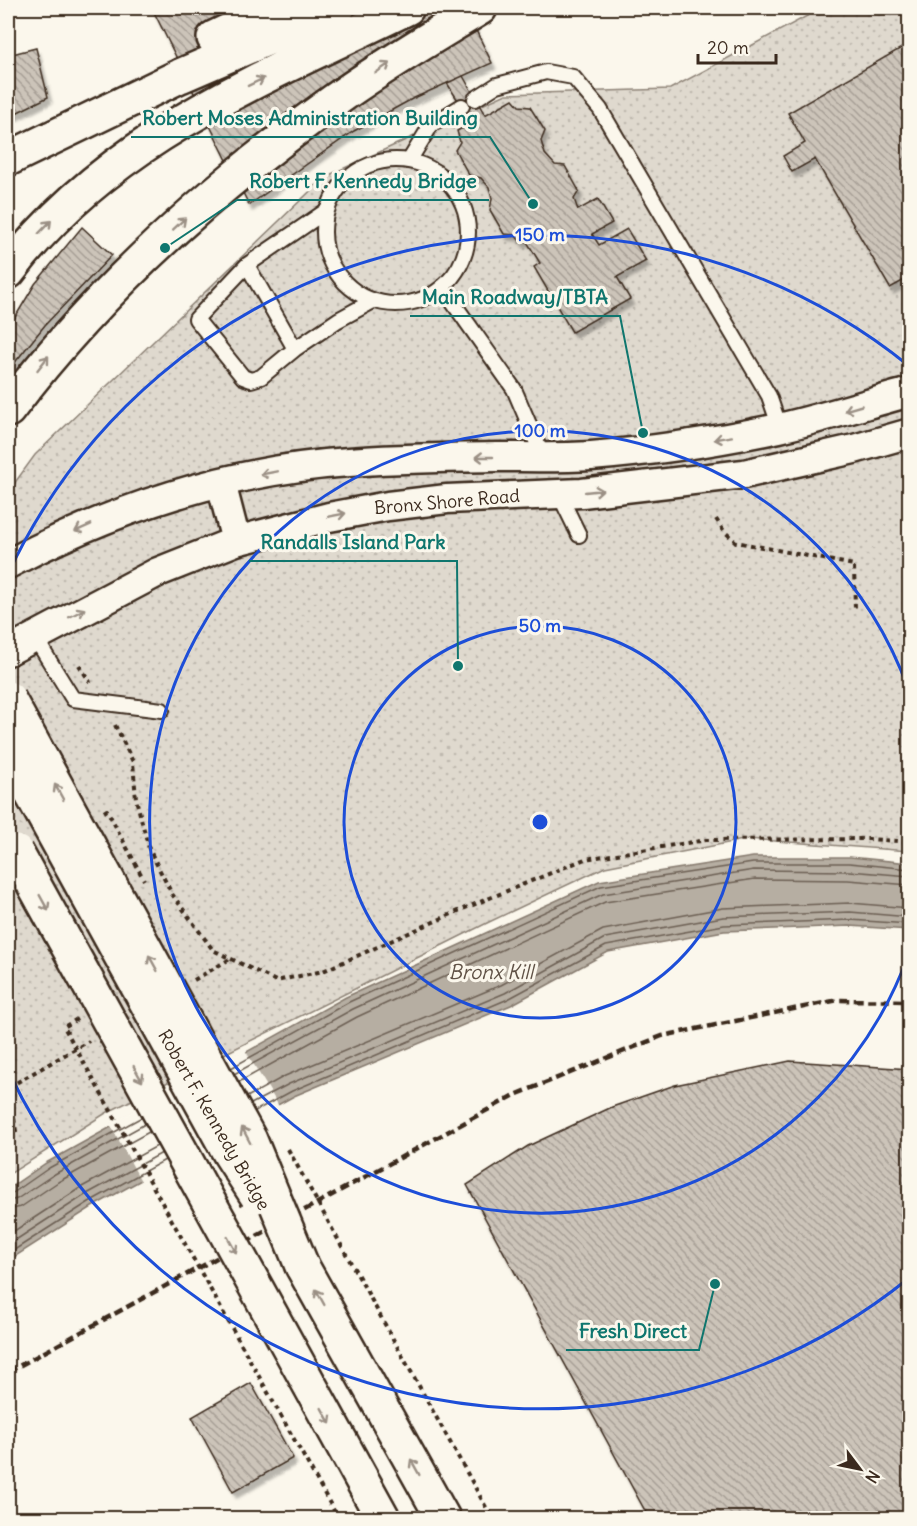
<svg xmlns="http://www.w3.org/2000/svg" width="917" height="1526" font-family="Delius,sans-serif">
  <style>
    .park { fill: url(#park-dots); stroke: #8d8276; stroke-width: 1.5 }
    .water { fill: #b6aea2; stroke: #85796d; stroke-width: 1.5 }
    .pier { fill: #fbf7ec }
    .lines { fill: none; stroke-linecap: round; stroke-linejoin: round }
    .shore { stroke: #6c5f53; stroke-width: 1.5 }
    .building { fill: url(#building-back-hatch); stroke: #3b2a1e; stroke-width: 1.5; filter: url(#shadow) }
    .lane-casing { stroke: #3b2a1e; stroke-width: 18 }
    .street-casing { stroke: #3b2a1e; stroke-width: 33 }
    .highway-casing { stroke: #3b2a1e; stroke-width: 38 }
    .path { stroke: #3b2a1e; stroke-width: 4; stroke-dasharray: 4.5 4.5; stroke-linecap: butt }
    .lane { stroke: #fbf7ec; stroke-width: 14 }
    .street { stroke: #fbf7ec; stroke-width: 28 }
    .highway { stroke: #fbf7ec; stroke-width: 33 }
    .rail { stroke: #3b2a1e; stroke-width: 4.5; stroke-dasharray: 9 4.5; stroke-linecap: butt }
    .highway-bridge-casing { stroke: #3b2a1e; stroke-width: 38; stroke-linecap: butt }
    .path-bridge { stroke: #3b2a1e; stroke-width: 4; stroke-dasharray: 4.5 4.5; stroke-linecap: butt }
    .highway-bridge { stroke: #fbf7ec; stroke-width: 33 }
    .oneway { stroke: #9b9085 }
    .ring { fill: none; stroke: #1d4ed8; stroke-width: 3 }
    .labels { text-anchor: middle; stroke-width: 6; stroke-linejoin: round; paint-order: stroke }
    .street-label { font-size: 18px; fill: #3b2a1e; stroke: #fbf7ec }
    .water-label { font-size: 20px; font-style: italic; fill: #605246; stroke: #fbf7ec }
    .centre { fill: #1d4ed8; stroke: #fbf7ec; stroke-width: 3 }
    .ring-label { font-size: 18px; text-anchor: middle; font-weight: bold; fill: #1d4ed8; stroke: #fbf7ec; stroke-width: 6; stroke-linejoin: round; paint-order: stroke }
    .leader { fill: none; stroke: #0f766e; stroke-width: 2 }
    .callout-dot { fill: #0f766e; stroke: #fbf7ec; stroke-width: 2 }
    .callout-label { font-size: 20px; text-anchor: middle; font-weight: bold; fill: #0f766e; stroke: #fbf7ec; stroke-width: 6; stroke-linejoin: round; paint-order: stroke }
  </style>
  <defs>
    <pattern id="park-dots" width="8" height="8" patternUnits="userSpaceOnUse" patternTransform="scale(1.5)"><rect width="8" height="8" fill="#dfd9ce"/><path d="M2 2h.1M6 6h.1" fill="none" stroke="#c0bab0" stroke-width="1.8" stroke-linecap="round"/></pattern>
    <pattern id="building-back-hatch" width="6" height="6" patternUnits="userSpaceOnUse" patternTransform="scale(1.5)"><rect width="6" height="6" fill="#ccc4b9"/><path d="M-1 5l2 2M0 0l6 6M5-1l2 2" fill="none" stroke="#a79f96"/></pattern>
    <filter id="shadow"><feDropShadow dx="3.5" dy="6" stdDeviation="1.5" flood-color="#0004"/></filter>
  </defs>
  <rect width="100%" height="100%" fill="#fbf7ec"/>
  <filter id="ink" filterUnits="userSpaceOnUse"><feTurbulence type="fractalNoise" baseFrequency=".0167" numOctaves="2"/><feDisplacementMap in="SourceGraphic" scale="12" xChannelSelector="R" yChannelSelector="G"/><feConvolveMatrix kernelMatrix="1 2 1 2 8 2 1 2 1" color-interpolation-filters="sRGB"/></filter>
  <g filter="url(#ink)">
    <path class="park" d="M822,8H909V851L748,839L605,867L487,923L106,1113L8,1175V492L35,455L325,177L506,94L670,89Z"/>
    <path class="water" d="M753,857H850L909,863V930L850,926L724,931L608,952L511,1005L294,1096L92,1207L8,1261V1189L46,1163L346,997L599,881Z"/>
    <path class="pier" d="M245,1050L280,1108L142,1183L110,1124Z"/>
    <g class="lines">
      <path class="shore" d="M231,1068L349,1002L601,886L753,863H849L910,869
        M234,1074L353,1009L603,894L754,870L849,871L910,876
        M239,1082L357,1017L605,902L755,879L848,880L910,885
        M247,1097L285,1076L501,985L603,930L723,908L850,903L910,908
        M251,1104L289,1084L505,993L605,938L723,917L850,912L910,917
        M255,1111L292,1091L508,999L606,946L724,925L850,920L910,924
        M8,1194L13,1193L49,1168L142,1117
        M8,1201L17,1199L53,1175L145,1124
        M8,1210L21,1207L58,1182L149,1132
        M8,1235L80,1188L157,1146
        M8,1245L85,1195L162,1153
        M8,1254L89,1202L165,1160"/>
    </g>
    <path class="building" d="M152,8H465L492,63L412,99L354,131L249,205Z
      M910,43V277L890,288L815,159L792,172L783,156L805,143L788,113Z
      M36,48L48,97L8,117V55Z
      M463,76L485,115L513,99L519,106L530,107L545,131L541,141L545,154L555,165L565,166L579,191L574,199L578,210L598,199L612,223L592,234L599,245L627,229L646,261L617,277L630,299L572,332L534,267L540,263L526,240L521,242L515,235L504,234L490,210L492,198L489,187L481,178L469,175L455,150L460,142L457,131L472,123L447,83Z
      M82,227L112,255L45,325L8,371V329L35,284Z
      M790,1061L910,1069V1518H649L467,1185L528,1146L612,1107L675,1085Z
      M251,1383L293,1458L233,1492L192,1417Z"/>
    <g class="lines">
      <defs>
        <path id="lane" d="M475,99L497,85L546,72L573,77L600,109L769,396L780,428
          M324 232a72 72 0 1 1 144 0a72 72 0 1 1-144 0Z
          M409,161L431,125L462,106
          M247,265L326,211
          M442,287L514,389L543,457
          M295,349L247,265L196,319L243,377L251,380L261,377L295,349L338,320L373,301
          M559,494L579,535
          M34,636L73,699L162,710"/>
        <path id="street" d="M221,483L236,541
          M8,564C113,509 229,470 349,462C398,458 448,458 497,457C528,457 560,458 591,456C654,451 717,441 779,428C823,418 866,404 910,392
          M8,651L158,572L236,541L329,517L388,506L447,499L582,493L744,474L854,449L910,433"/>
        <path id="highway" d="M214,38L277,8
          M8,159L180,76L338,8
          M8,272C109,137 261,80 407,8
          M8,410C99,289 211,189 334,101C381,67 431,38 480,8
          M302,1266L443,1518"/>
      </defs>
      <use href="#lane" class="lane-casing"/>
      <use href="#street" class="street-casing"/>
      <use href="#highway" class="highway-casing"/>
      <path class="path" d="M716,519L724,531L736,542L854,565L855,610
        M79,665L90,682
        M115,725L133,762L136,799L149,849L172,894L213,950L276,981L323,971L463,909L585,859L706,840L869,839L910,842
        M194,980L230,959
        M8,1083L16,1131L8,1149
        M9,1087L89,1041"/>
      <use href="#lane" class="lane"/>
      <use href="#street" class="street"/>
      <use href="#highway" class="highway"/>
      <path class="rail" d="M8,1372L515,1095L662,1036L838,1000L910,1001"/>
      <defs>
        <path id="highway-bridge" d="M8,698L250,1140L302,1266
          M8,751L230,1154L257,1196
          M16,852L383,1518"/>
      </defs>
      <use href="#highway-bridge" class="highway-bridge-casing"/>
      <path class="path-bridge" d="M104,812L107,810L144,880
        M77,1019L64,1027L338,1518
        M288,1149L492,1518"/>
      <use href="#highway-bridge" class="highway-bridge"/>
    </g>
    <defs><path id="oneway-shaft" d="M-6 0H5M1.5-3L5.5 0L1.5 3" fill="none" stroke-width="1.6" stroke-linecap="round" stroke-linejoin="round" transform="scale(1.5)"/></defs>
    <g class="oneway">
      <use href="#oneway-shaft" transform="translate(383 68) rotate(-34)"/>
      <use href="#oneway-shaft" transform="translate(256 82) rotate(-26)"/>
      <use href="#oneway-shaft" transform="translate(179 224) rotate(-43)"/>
      <use href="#oneway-shaft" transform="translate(45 227) rotate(-46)"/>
      <use href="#oneway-shaft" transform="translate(43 363) rotate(-52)"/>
      <use href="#oneway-shaft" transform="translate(853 408) rotate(164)"/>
      <use href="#oneway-shaft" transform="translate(723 438) rotate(170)"/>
      <use href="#oneway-shaft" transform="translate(484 457) rotate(180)"/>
      <use href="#oneway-shaft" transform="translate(269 473) rotate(169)"/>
      <use href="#oneway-shaft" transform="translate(594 491) rotate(-6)"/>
      <use href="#oneway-shaft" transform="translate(337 515) rotate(-11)"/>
      <use href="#oneway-shaft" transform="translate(83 528) rotate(156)"/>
      <use href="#oneway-shaft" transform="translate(77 613) rotate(-28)"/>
      <use href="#oneway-shaft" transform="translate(59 792) rotate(-119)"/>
      <use href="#oneway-shaft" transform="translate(44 903) rotate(61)"/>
      <use href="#oneway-shaft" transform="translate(153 963) rotate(-119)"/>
      <use href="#oneway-shaft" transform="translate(138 1074) rotate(61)"/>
      <use href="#oneway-shaft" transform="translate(246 1135) rotate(-118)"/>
      <use href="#oneway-shaft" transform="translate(232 1245) rotate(61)"/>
      <use href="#oneway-shaft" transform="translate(320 1297) rotate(-119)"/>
      <use href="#oneway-shaft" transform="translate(326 1416) rotate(61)"/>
      <use href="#oneway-shaft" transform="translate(415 1467) rotate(-119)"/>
    </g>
  </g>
  <g class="ring">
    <circle cx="540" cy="822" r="196"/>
    <path d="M909 953A391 391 0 1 1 909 691"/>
    <path d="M909 1278A587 587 0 0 1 8 1070M8 574A587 587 0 0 1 909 366"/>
  </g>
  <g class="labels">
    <g class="street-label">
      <text transform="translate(447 502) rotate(-5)" y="6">Bronx Shore Road</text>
      <text transform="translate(214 1120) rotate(60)" y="6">Robert F. Kennedy Bridge</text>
    </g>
    <g class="water-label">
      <text x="491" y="979">Bronx Kill</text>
    </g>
  </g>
  <circle cx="540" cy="822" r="9" class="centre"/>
  <g class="ring-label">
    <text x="540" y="241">150 m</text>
    <text x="540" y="437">100 m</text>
    <text x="540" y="632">50 m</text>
  </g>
  <path class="leader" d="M533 204L490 137H131M165 248L237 200H489M643 433L620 316H410M458 666L457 561H249M715 1284L699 1350H566"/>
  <g class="callout-dot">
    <circle cx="533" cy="204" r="6"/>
    <circle cx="165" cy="248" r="6"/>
    <circle cx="643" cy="433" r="6"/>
    <circle cx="458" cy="666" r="6"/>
    <circle cx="715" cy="1284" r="6"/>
  </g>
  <g class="callout-label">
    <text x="310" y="125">Robert Moses Administration Building</text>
    <text x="363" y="188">Robert F. Kennedy Bridge</text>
    <text x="515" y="304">Main Roadway/TBTA</text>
    <text x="353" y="549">Randalls Island Park</text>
    <text x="633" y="1338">Fresh Direct</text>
  </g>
  <rect width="917" height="1526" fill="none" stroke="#fbf7ec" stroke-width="30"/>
  <rect x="15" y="15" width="887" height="1496" fill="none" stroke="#3b2a1e" stroke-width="2" filter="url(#ink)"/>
  <g transform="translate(860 1469) rotate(122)" stroke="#fbf7ec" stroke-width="4.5" paint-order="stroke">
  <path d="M0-4.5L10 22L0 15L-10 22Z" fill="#3b2a1e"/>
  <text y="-9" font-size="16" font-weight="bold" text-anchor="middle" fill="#3b2a1e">N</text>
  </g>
  <path d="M698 54v9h78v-9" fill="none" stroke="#3b2a1e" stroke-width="3"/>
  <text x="707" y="54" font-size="18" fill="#3b2a1e" stroke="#fbf7ec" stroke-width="4.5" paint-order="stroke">20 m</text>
</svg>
